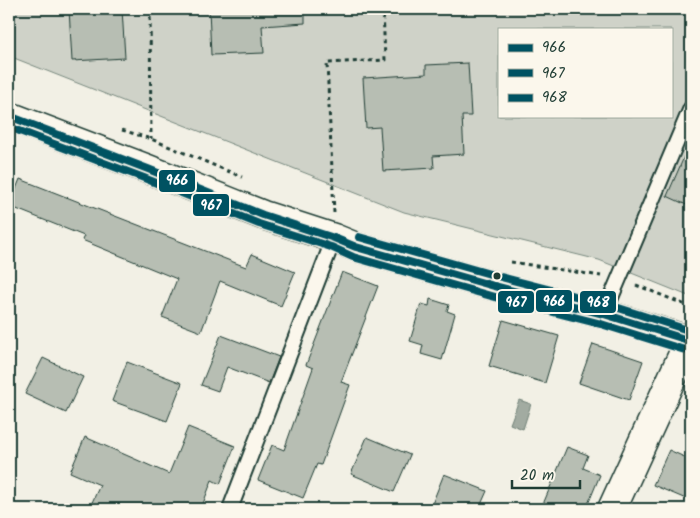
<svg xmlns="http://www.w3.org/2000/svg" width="700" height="518" font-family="Kalam,sans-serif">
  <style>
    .green { fill: #cfd2c8; stroke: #77887e; fill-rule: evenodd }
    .water { fill: #a2aba1; stroke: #6e7f75 }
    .building { fill: #b7beb3; stroke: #1f3d34 }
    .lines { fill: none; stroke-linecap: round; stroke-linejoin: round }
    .service-casing { stroke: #1f3d34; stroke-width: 18 }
    .minor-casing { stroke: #1f3d34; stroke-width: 31 }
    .tertiary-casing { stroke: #1f3d34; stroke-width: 31 }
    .path { stroke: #1f3d34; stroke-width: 3; stroke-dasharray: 4 4; stroke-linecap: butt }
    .service { stroke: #fbf7ec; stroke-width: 14 }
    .minor { stroke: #fbf7ec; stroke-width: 28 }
    .tertiary { stroke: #fbf7ec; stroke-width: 28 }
    .bus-1-casing { stroke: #fbf7ec; stroke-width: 11 }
    .bus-2-casing { stroke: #fbf7ec; stroke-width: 11 }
    .bus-3-casing { stroke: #fbf7ec; stroke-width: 11 }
    .bus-1 { stroke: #005262; stroke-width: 8 }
    .bus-2 { stroke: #005262; stroke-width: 8 }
    .bus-3 { stroke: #005262; stroke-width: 8 }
    .bus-dot { fill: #1f3d34; stroke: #fbf7ec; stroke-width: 2 }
    .line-badge { stroke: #fbf7ec; stroke-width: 2 }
    .badge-label { font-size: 14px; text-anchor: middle; font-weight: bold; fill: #fff }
  </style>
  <rect width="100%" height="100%" fill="#f2f0e5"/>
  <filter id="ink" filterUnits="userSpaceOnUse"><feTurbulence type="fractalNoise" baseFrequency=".02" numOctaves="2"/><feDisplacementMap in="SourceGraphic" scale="10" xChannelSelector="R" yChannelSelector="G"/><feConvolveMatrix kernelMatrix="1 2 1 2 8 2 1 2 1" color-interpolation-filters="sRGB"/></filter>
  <g filter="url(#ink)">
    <path class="green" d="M9,9H691V297L599,260L404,212L9,56ZM499,29H671V116H499Z"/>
    <path class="water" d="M519,400L531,404L523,429L510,424Z"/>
    <path class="building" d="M69,9H122L125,58L72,61Z
      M209,9H305V23L262,26L264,53L211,55Z
      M468,63L471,116H462L464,154L433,156L434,168L383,171L380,127L366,128L363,78L426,74V65Z
      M691,141V207L667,196Z
      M20,179L246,267L252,254L295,272L281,306L220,281L201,332L162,317L177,279L82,240L84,236L9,206Z
      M342,272L378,286L341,382L350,385L321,465L317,464L303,498L258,480L272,445L284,450L313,368L306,365Z
      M430,299L449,305L447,311L455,314L442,360L421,354L423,345L410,341L421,304L429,306Z
      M503,320L559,336L545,383L489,366Z
      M221,335L279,357L269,383L227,367L218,391L201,385Z
      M593,344L643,361L629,400L579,383Z
      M43,358L83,377L66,413L25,394Z
      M127,362L182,383L167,421L112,401Z
      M188,427L235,446L220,484L212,480L201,509H89L100,485L70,472L85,437L169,474Z
      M367,437L410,455L394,492L351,474Z
      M567,447L588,455L583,468L600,475L586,509H541Z
      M669,450L691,460V487L686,499L653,485Z
      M444,474L487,491L479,509H430Z"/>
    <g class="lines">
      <defs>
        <path id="service" d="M604,314L691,108
          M230,509L334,238"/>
        <path id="minor" d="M612,509L689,341"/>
        <path id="tertiary" d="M9,116L148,169L263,215L334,238L356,247L494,286L604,314L691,341"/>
      </defs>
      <use href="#service" class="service-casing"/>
      <use href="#minor" class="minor-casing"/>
      <use href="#tertiary" class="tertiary-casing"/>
      <path class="path" d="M150,9L151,139
        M122,130L151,139L242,177
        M334,213L327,63L385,60L383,9
        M511,262L601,276
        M636,285L691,307"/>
      <use href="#service" class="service"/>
      <use href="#minor" class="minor"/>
      <use href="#tertiary" class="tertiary"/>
      <defs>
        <path id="bus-1" d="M9,116L148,169L263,215L334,238L356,247L494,286L604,314L691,341"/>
        <path id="bus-2" d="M9,127L144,178L259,224L331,247L353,257L491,296L601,324L688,351"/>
        <path id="bus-3" d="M359,237L497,276L606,304L691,331"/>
      </defs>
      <use href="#bus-1" class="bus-1-casing"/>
      <use href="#bus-2" class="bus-2-casing"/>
      <use href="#bus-3" class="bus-3-casing"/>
      <use href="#bus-1" class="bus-1"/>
      <use href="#bus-2" class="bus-2"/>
      <use href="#bus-3" class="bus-3"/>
    </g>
  </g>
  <circle class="bus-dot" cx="497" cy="276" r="4.5"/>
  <g class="line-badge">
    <rect x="158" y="169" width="38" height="24" rx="5" fill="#005262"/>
    <rect x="192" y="193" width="38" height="24" rx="5" fill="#005262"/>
    <rect x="535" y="289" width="38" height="24" rx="5" fill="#005262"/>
    <rect x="579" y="290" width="38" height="24" rx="5" fill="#005262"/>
    <rect x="497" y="290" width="38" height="24" rx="5" fill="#005262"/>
  </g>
  <g class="badge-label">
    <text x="177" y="185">966</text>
    <text x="211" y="210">967</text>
    <text x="554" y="306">966</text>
    <text x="598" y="307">968</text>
    <text x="516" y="307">967</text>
  </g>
  <rect width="700" height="518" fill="none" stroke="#fbf7ec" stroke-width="30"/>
  <rect x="15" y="15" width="670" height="488" fill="none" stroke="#1f3d34" stroke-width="2" filter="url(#ink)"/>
  <rect x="498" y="28" width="175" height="90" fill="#fbf7ec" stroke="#a3ada2"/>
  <rect x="508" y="44" width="25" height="8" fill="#005262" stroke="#a3ada2"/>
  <text x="542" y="52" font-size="15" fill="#1f3d34">966</text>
  <rect x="508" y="69" width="25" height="8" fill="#005262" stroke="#a3ada2"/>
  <text x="542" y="78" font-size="15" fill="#1f3d34">967</text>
  <rect x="508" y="94" width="25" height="8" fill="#005262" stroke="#a3ada2"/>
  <text x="542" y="102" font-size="15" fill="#1f3d34">968</text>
  <path d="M512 480v8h68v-8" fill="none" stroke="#1f3d34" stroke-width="2.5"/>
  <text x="520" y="480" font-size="15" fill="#1f3d34" stroke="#fbf7ec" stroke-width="4" paint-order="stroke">20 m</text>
</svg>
